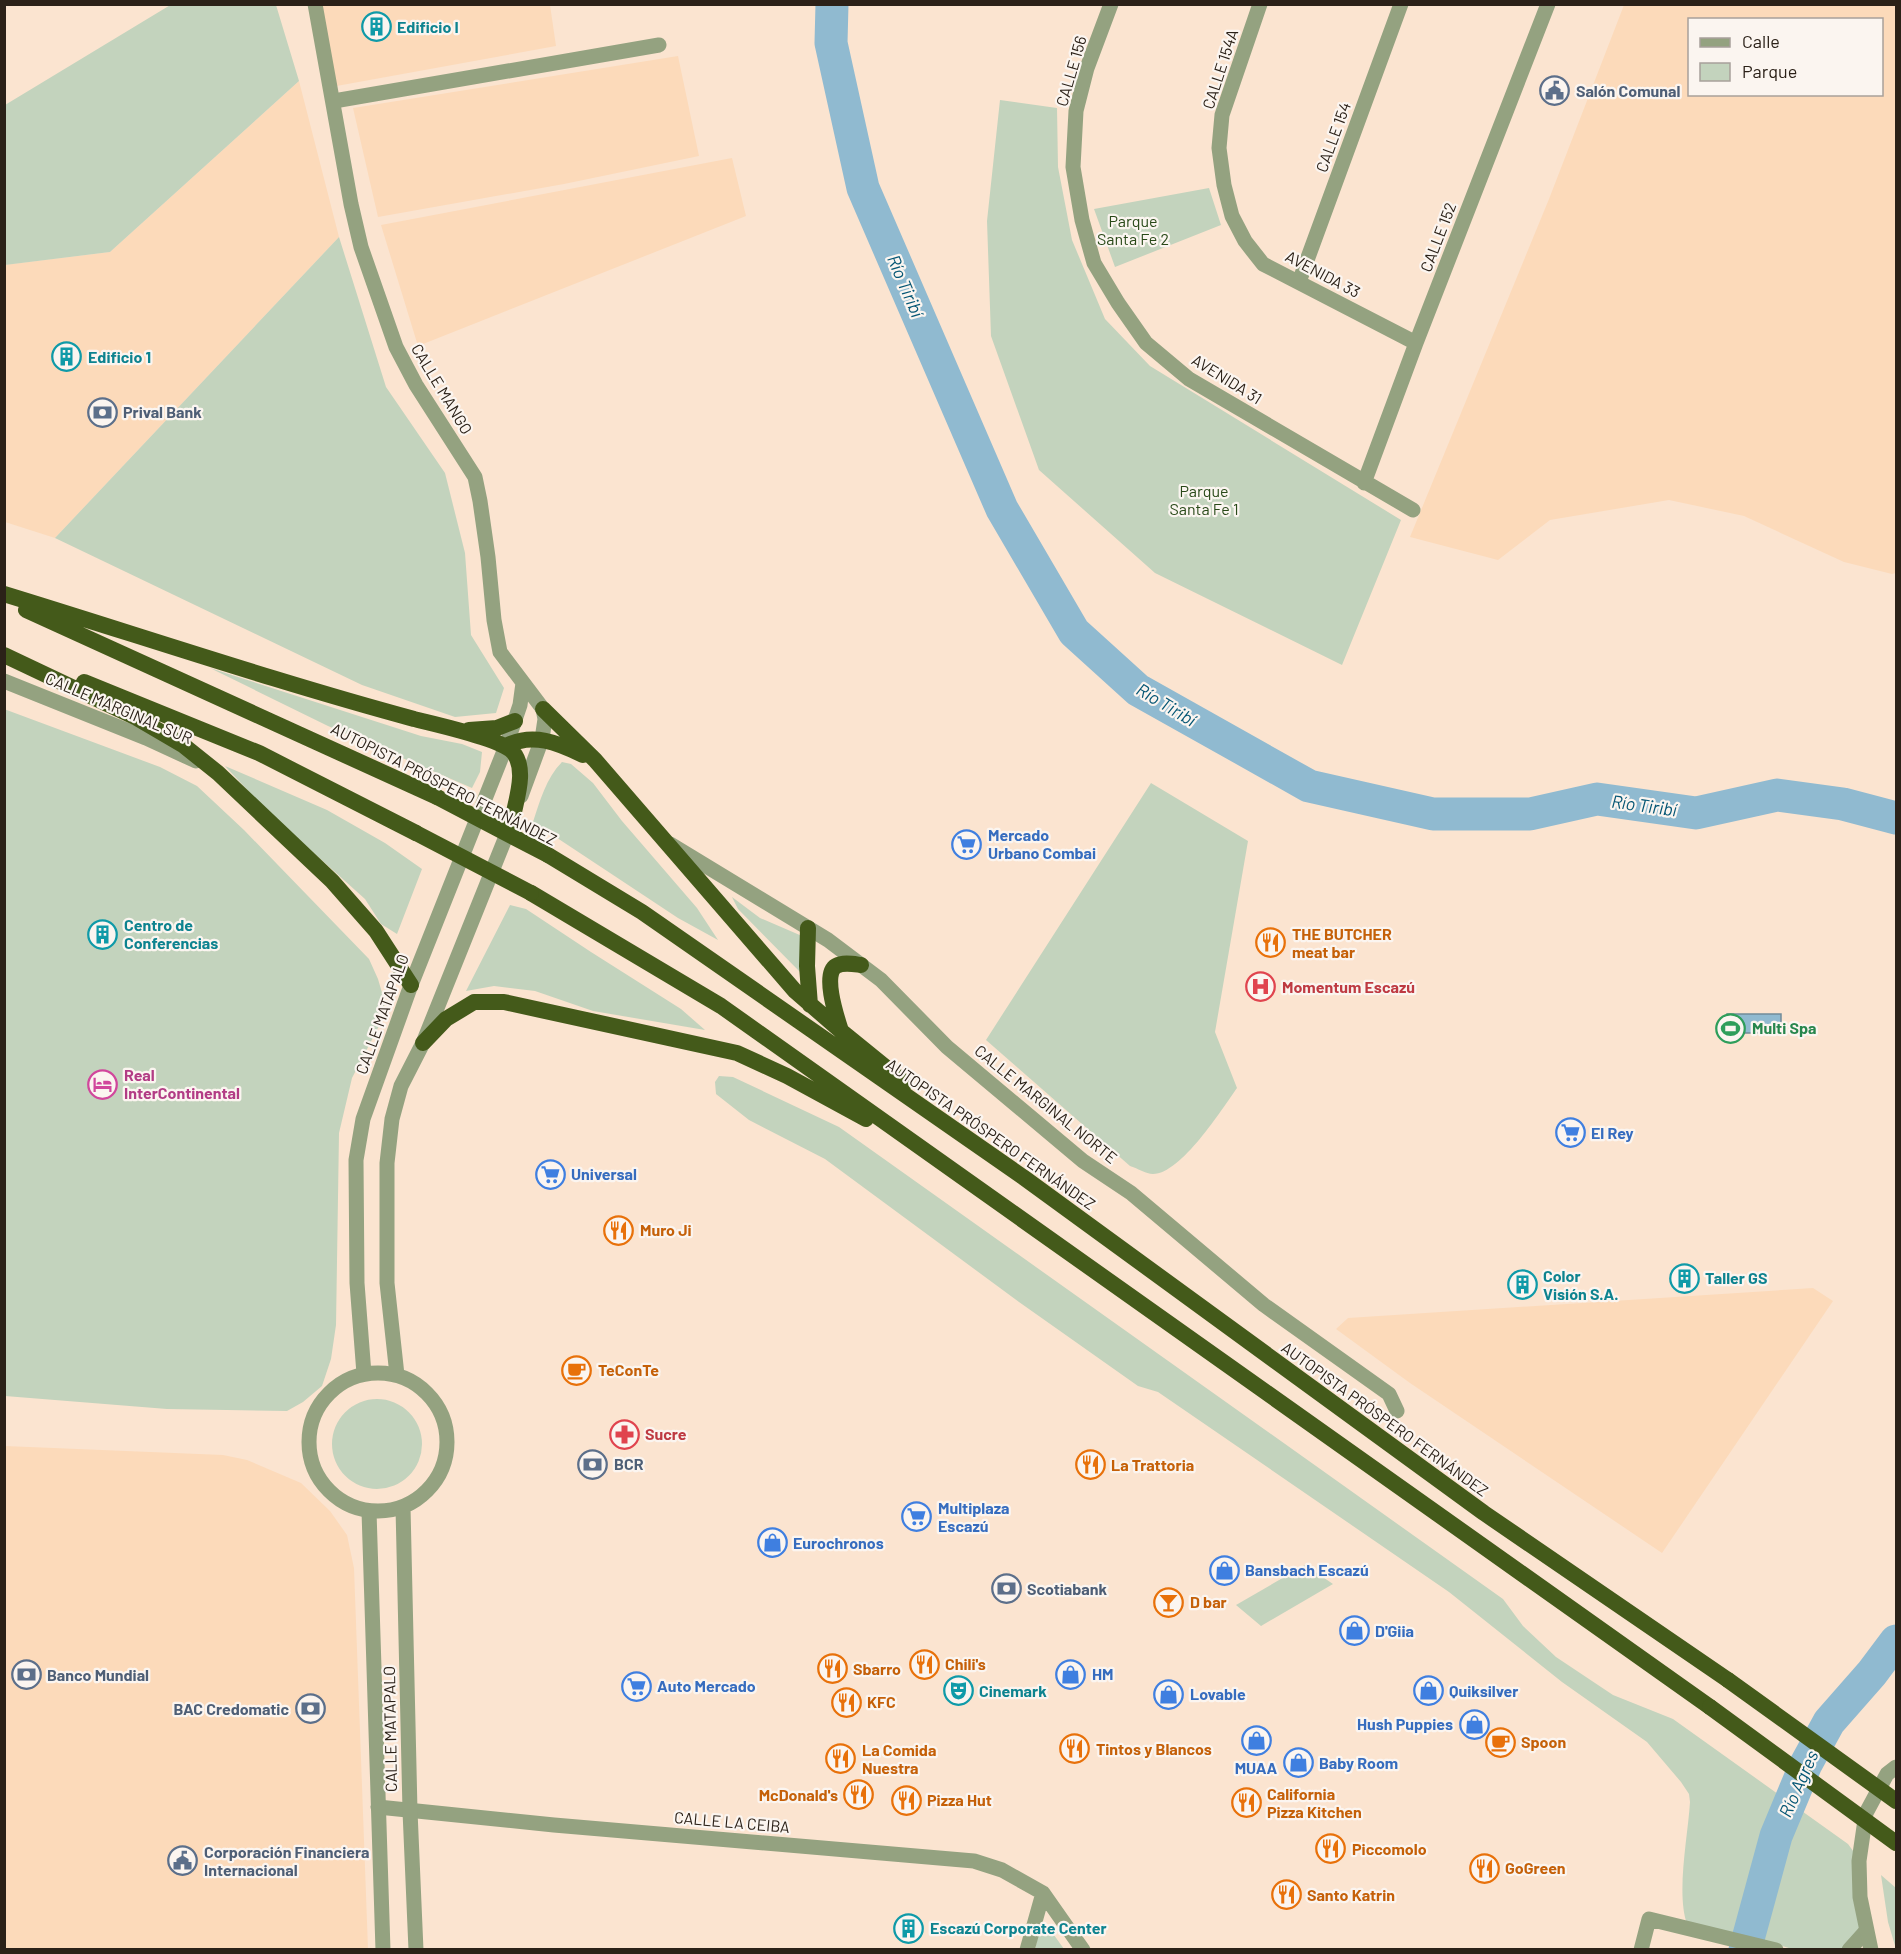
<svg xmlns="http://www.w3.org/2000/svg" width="1901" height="1954" font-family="Barlow,sans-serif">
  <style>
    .built { fill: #fcdaba; fill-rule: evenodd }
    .green { fill: #c3d3bd }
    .water { fill: #90bad0; stroke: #728c99; stroke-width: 1.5 }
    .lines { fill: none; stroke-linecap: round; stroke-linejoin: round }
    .river { stroke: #90bad0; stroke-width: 33 }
    .minor { stroke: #94a280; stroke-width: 15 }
    .tertiary { stroke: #94a280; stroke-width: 15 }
    .trunk { stroke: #445a1a; stroke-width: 16 }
    .trunk-bridge { stroke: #445a1a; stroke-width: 16 }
    .labels { text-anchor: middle; stroke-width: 4.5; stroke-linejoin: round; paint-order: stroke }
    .culture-label { font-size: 16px; font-weight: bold; fill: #0d838f; stroke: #fbf5f0; text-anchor: start }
    .street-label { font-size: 16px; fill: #2b2118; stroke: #fbf5f0 }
    .service-label { font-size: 16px; font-weight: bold; fill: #4e5e75; stroke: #fbf5f0; text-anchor: start }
    .park-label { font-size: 16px; fill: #294918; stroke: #fbf5f0 }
    .shop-label { font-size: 16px; font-weight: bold; fill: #366cbe; stroke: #fbf5f0; text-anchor: start }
    .food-label { font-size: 16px; font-weight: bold; fill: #c56008; stroke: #fbf5f0; text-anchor: start }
    .health-label { font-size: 16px; font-weight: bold; fill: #be3a42; stroke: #fbf5f0; text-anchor: start }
    .leisure-label { font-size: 16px; font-weight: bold; fill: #27864d; stroke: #fbf5f0; text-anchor: start }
    .hotel-label { font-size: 16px; font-weight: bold; fill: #b23c85; stroke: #fbf5f0; text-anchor: start }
    .water-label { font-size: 18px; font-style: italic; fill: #055674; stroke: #fbf5f0 }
  </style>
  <rect width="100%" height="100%" fill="#fbe4d0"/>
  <path class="built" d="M315,5H550L556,46L331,87Z
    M1624,5H1896V573L1892,574L1844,562L1744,516L1669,500L1550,520L1498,560L1410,537L1549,199ZM1690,20H1882V94H1690Z
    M678,56L699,156L564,184L378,217L353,108Z
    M299,81L339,237L55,538L5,522L4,265L110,252Z
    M732,158L746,216L418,346L381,225Z
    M1813,1288L1833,1301L1662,1553L1410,1383L1336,1329L1348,1318Z
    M5,1446L223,1455L247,1460L301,1483L330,1511L347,1535L354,1568L368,1949H5Z"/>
  <path class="green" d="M172,4L276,5L299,81L110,252L5,265V105Z
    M1000,100L1057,108L1058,167L1072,240L1105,319L1150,366L1401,520L1342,665L1155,573L1039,470L991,336L987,221Z
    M1209,188L1221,225L1115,267L1094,209Z
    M339,237L386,387L445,473L465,553L471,635L504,688L496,713L455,717L362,685L55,538Z
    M210,668L421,736L462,744L482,752L480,772L472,788L328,726Z
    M4,709L160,767L197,786L244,830L369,959L378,979L385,1003L379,1026L352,1078L339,1133L336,1325L331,1359L322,1386L303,1402L287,1411L167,1409L5,1396Z
    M562,762L571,764L593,783L622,821L697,908L718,940L678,918L533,822C540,801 546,778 562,762Z
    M225,766L327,810L385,843L422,869L397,934L381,924L365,899L267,811Z
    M1151,783L1248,841L1215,1032L1237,1088C1222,1109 1181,1174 1153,1174C1146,1174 1137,1168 1130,1166L986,1040Z
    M732,897L760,918L802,936V974L738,909Z
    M510,905L526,909L591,952L681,1009L705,1030L593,1011L535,991L494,986L466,991Z
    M719,1076L733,1077L839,1127L1503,1599L1523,1626L1556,1657L1613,1695L1673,1719L1848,1844L1856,1855L1861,1921L1857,1940L1848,1949H1792L1759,1939L1687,1924C1676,1893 1688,1836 1690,1802L1689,1794L1681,1782L1647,1742L1562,1682L1449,1592L1158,1392L1138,1386L1019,1302L825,1159L749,1120L716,1094L715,1082Z
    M332 1444a45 45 0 1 1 90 0a45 45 0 1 1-90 0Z
    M1305,1565L1333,1584L1261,1626L1236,1605Z
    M1881,1875L1896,1888V1949L1888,1922Z
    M1049,1928L1064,1949L1035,1950L1039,1930Z"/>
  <path class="water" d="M1727,1014H1781V1033H1727Z"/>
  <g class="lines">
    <path class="river" d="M832,4L831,43L863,188L1002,509L1074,632L1138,690L1309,786L1433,814H1530L1597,799L1696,813L1777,795L1843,804L1896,818
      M1745,1950L1776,1836L1806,1764L1829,1722L1872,1673L1896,1641"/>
    <path class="minor" d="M315,4L351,204L361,247L396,347L416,385L475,477L480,501L488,557L494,620L500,652L543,709L545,719L542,739
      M1111,4L1087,68L1076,111L1073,167L1082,220L1094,263L1118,303L1146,343L1189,379L1413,510
      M1260,4L1222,115L1219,148L1224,185L1232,216L1245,241L1263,264L1416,343
      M334,101L659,45
      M1299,282L1401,4
      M1364,483L1416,343L1548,4
      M4,681L146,738L196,761
      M506,746L520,705L523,683
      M670,844L828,940L881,980L947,1047L1083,1161L1131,1193L1264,1305L1389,1394L1397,1411
      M378,1807L554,1825L974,1861L1002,1870L1043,1893L1083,1950
      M1027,1950L1043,1893
      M1641,1950L1649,1919L1776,1950
      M1849,1950L1866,1931"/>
    <path class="tertiary" d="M521,796L542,739
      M309 1442a69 69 0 1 1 138 0a69 69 0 1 1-138 0Z
      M364,1374L357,1283L356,1160L363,1119L411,985L506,746
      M397,1375L387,1283V1163L392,1119L401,1086L423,1043L511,824
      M403,1507L410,1811L416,1950
      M369,1511L383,1950
      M1871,1950L1860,1897L1859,1861L1866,1813L1887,1774L1896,1767"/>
    <path class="trunk" d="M4,594C141,636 277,682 414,719C435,724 501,739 513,752C528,770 515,802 512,822
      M26,610L437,797
      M4,655L137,718L183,745L218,773L332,881L376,931L411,985
      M84,682L259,753L416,833
      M543,709L595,760L795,991L841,1031L905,1083
      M469,730L497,728L515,721
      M506,746C533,732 558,743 583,755
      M548,855L642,912L1023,1177L1484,1513L1728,1680
      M531,893L721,1006L1710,1707
      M808,928L807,966L810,1005
      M841,1031C837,1018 822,974 836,966C843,962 853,964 861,965
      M423,1043L446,1019L474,1002H504L737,1053L787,1076L866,1119"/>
    <path class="trunk-bridge" d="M437,797L548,855
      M416,833L531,893
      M1728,1680L1896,1801
      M1710,1707L1896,1843"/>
  </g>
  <defs>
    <symbol id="building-ring" viewBox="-11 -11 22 22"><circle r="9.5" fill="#fbf5f0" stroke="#0f9aa8" stroke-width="1.5"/><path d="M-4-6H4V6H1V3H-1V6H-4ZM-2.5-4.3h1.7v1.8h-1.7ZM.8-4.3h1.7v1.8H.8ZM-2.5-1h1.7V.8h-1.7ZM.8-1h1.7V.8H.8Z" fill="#0f9aa8"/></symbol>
    <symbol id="civic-ring" viewBox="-11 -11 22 22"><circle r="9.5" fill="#fbf5f0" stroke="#5c6f8a" stroke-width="1.5"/><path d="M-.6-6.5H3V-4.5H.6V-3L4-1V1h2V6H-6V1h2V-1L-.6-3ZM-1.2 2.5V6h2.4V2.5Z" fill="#5c6f8a"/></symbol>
    <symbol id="bank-ring" viewBox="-11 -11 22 22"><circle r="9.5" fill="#fbf5f0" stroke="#5c6f8a" stroke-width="1.5"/><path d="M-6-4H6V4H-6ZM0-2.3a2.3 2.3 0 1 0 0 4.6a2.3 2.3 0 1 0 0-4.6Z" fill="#5c6f8a"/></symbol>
    <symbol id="supermarket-ring" viewBox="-11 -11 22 22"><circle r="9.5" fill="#fbf5f0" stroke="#3f7fe0" stroke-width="1.5"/><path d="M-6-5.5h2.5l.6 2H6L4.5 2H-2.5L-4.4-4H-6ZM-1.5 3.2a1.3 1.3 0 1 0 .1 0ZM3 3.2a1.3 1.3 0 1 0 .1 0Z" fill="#3f7fe0"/></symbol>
    <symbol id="restaurant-ring" viewBox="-11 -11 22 22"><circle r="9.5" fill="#fbf5f0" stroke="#e8710a" stroke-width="1.5"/><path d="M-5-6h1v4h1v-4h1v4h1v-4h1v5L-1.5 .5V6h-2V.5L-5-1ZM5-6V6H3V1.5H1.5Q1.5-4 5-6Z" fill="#e8710a"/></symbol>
    <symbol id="hospital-ring" viewBox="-11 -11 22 22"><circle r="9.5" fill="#fbf5f0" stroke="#e0444e" stroke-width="1.5"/><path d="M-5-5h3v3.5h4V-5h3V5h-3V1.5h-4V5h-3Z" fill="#e0444e"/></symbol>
    <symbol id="stadium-ring" viewBox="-11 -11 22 22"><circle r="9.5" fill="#fbf5f0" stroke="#2e9e5b" stroke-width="1.5"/><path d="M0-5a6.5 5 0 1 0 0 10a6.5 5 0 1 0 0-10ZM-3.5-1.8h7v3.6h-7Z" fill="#2e9e5b"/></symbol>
    <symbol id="hotel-ring" viewBox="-11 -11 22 22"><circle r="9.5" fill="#fbf5f0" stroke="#d1479c" stroke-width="1.5"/><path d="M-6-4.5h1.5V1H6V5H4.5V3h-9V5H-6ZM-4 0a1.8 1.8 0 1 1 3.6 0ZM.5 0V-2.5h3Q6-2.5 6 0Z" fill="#d1479c"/></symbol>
    <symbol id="cafe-ring" viewBox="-11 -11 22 22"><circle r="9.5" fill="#fbf5f0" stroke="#e8710a" stroke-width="1.5"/><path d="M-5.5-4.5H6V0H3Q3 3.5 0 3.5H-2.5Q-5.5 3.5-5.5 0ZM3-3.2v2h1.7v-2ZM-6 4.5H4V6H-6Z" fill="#e8710a"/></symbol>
    <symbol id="pharmacy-ring" viewBox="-11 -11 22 22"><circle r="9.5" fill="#fbf5f0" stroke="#e0444e" stroke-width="1.5"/><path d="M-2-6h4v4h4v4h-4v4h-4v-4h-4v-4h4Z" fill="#e0444e"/></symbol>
    <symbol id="shop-ring" viewBox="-11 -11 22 22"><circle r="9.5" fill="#fbf5f0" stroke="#3f7fe0" stroke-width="1.5"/><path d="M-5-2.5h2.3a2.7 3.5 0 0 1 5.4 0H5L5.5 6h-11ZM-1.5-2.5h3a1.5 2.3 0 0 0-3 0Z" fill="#3f7fe0"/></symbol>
    <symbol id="bar-ring" viewBox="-11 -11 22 22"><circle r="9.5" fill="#fbf5f0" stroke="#e8710a" stroke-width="1.5"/><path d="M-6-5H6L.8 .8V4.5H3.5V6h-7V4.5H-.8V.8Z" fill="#e8710a"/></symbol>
    <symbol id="theatre-ring" viewBox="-11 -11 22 22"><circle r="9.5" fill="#fbf5f0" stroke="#0f9aa8" stroke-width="1.5"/><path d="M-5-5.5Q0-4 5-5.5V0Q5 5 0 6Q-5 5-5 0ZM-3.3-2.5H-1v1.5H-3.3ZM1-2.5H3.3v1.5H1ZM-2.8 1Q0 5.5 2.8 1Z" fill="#0f9aa8"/></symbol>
  </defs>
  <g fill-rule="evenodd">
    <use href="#building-ring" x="360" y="10" width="33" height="33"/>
    <use href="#civic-ring" x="1538" y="74" width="33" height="33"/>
    <use href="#building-ring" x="50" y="340" width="33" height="33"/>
    <use href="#bank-ring" x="86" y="396" width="33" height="33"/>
    <use href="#supermarket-ring" x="950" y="828" width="33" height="33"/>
    <use href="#building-ring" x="86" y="918" width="33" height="33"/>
    <use href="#restaurant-ring" x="1254" y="926" width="33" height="33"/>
    <use href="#hospital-ring" x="1244" y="970" width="33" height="33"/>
    <use href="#stadium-ring" x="1714" y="1012" width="33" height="33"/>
    <use href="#hotel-ring" x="86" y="1068" width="33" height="33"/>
    <use href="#supermarket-ring" x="1554" y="1116" width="33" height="33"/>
    <use href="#supermarket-ring" x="534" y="1158" width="33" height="33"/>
    <use href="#restaurant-ring" x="602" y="1214" width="33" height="33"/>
    <use href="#building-ring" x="1668" y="1262" width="33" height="33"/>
    <use href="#building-ring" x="1506" y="1268" width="33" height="33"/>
    <use href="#cafe-ring" x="560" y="1354" width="33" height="33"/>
    <use href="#pharmacy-ring" x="608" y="1418" width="33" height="33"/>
    <use href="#bank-ring" x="576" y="1448" width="33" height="33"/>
    <use href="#restaurant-ring" x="1074" y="1448" width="33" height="33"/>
    <use href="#supermarket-ring" x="900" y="1500" width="33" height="33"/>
    <use href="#shop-ring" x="756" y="1526" width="33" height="33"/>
    <use href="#shop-ring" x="1208" y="1554" width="33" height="33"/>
    <use href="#bank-ring" x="990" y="1572" width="33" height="33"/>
    <use href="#bar-ring" x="1152" y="1586" width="33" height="33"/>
    <use href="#shop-ring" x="1338" y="1614" width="33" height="33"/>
    <use href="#restaurant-ring" x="908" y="1648" width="33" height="33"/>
    <use href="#restaurant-ring" x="816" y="1652" width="33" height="33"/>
    <use href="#shop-ring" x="1054" y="1658" width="33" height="33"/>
    <use href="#bank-ring" x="10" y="1658" width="33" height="33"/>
    <use href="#supermarket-ring" x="620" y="1670" width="33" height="33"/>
    <use href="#theatre-ring" x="942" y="1674" width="33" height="33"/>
    <use href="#shop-ring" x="1412" y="1674" width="33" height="33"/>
    <use href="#shop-ring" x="1152" y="1678" width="33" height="33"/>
    <use href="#restaurant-ring" x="830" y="1686" width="33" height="33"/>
    <use href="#bank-ring" x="294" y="1692" width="33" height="33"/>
    <use href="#shop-ring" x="1458" y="1708" width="33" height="33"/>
    <use href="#shop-ring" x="1240" y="1724" width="33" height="33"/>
    <use href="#cafe-ring" x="1484" y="1726" width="33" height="33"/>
    <use href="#restaurant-ring" x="1058" y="1732" width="33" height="33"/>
    <use href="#restaurant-ring" x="824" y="1742" width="33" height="33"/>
    <use href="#shop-ring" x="1282" y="1746" width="33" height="33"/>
    <use href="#restaurant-ring" x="842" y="1778" width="33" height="33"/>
    <use href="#restaurant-ring" x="890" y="1784" width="33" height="33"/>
    <use href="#restaurant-ring" x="1230" y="1786" width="33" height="33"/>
    <use href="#restaurant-ring" x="1314" y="1832" width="33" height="33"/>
    <use href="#civic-ring" x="166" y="1844" width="33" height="33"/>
    <use href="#restaurant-ring" x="1468" y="1852" width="33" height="33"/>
    <use href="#restaurant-ring" x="1270" y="1878" width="33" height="33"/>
    <use href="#building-ring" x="892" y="1912" width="33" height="33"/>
  </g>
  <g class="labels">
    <g class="culture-label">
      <text x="397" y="33">Edificio I</text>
      <text x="88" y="363">Edificio 1</text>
      <text x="124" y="931">Centro de<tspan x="124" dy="18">Conferencias</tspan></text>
      <text x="1543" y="1282">Color<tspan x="1543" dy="18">Visión S.A.</tspan></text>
      <text x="1705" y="1284">Taller GS</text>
      <text x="979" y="1697">Cinemark</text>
      <text x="930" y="1934">Escazú Corporate Center</text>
    </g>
    <g class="street-label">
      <text transform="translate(1220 69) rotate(-72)" y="6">CALLE 154A</text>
      <text transform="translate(1071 71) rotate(-74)" y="6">CALLE 156</text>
      <text transform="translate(1333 137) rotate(-70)" y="6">CALLE 154</text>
      <text transform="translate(1438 237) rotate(-69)" y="6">CALLE 152</text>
      <text transform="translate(1323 274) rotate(28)" y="6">AVENIDA 33</text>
      <text transform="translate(1227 379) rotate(32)" y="6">AVENIDA 31</text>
      <text transform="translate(442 389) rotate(59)" y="6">CALLE MANGO</text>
      <text transform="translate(119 708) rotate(23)" y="6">CALLE MARGINAL SUR</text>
      <text transform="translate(444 784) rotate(27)" y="6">AUTOPISTA PRÓSPERO FERNÁNDEZ</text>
      <text transform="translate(382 1014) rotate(-70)" y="6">CALLE MATAPALO</text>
      <text transform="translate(1046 1104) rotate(39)" y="6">CALLE MARGINAL NORTE</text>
      <text transform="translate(991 1134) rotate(35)" y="6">AUTOPISTA PRÓSPERO FERNÁNDEZ</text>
      <text transform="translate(1385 1419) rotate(36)" y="6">AUTOPISTA PRÓSPERO FERNÁNDEZ</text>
      <text transform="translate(390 1729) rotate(-91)" y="6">CALLE MATAPALO</text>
      <text transform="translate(732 1822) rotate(5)" y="6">CALLE LA CEIBA</text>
    </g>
    <g class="service-label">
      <text x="1576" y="97">Salón Comunal</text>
      <text x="123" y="418">Prival Bank</text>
      <text x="614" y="1470">BCR</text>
      <text x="1027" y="1595">Scotiabank</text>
      <text x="47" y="1681">Banco Mundial</text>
      <text x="289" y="1715" text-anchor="end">BAC Credomatic</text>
      <text x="204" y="1858">Corporación Financiera<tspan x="204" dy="18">Internacional</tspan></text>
    </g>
    <g class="park-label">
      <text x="1133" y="227">Parque<tspan x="1133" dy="18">Santa Fe 2</tspan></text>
      <text x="1204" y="497">Parque<tspan x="1204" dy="18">Santa Fe 1</tspan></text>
    </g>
    <g class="shop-label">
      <text x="988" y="841">Mercado<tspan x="988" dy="18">Urbano Combai</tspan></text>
      <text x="1591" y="1139">El Rey</text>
      <text x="571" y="1180">Universal</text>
      <text x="938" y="1514">Multiplaza<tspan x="938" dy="18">Escazú</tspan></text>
      <text x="793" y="1549">Eurochronos</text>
      <text x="1245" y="1576">Bansbach Escazú</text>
      <text x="1375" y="1637">D'Giia</text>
      <text x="1092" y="1680">HM</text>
      <text x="657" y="1692">Auto Mercado</text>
      <text x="1449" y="1697">Quiksilver</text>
      <text x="1190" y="1700">Lovable</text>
      <text x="1453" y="1730" text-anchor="end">Hush Puppies</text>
      <text x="1319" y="1769">Baby Room</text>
      <text x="1256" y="1774" text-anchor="middle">MUAA</text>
    </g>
    <g class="food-label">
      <text x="1292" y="940">THE BUTCHER<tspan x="1292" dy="18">meat bar</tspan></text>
      <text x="640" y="1236">Muro Ji</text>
      <text x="598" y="1376">TeConTe</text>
      <text x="1111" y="1471">La Trattoria</text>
      <text x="1190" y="1608">D bar</text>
      <text x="945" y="1670">Chili's</text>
      <text x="853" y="1675">Sbarro</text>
      <text x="867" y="1708">KFC</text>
      <text x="1521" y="1748">Spoon</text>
      <text x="1096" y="1755">Tintos y Blancos</text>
      <text x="862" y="1756">La Comida<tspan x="862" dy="18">Nuestra</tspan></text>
      <text x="1267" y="1800">California<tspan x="1267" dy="18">Pizza Kitchen</tspan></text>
      <text x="838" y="1801" text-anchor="end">McDonald's</text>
      <text x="927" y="1806">Pizza Hut</text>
      <text x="1352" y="1855">Piccomolo</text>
      <text x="1505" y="1874">GoGreen</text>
      <text x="1307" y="1901">Santo Katrin</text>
    </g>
    <g class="health-label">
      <text x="1282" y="993">Momentum Escazú</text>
      <text x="645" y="1440">Sucre</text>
    </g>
    <g class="leisure-label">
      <text x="1752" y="1034">Multi Spa</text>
    </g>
    <g class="hotel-label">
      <text x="124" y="1081">Real<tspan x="124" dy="18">InterContinental</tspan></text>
    </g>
    <g class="water-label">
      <text transform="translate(905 286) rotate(67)" y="6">Río Tiribí</text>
      <text transform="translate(1166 705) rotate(31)" y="6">Río Tiribí</text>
      <text transform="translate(1644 806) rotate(8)" y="6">Río Tiribí</text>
      <text transform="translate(1799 1784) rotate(-66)" y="6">Río Agres</text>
    </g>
  </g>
  <rect width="1901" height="1954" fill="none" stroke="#2b2118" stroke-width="12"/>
  <rect x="1688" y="18" width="195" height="78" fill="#fbf5f0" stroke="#a8a09a" stroke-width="1.5"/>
  <rect x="1700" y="38" width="30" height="9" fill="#94a280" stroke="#a8a09a" stroke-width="1.5"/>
  <text x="1742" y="48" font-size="18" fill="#2b2118">Calle</text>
  <rect x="1700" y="63" width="30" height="18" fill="#c3d3bd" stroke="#a8a09a" stroke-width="1.5"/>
  <text x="1742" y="78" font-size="18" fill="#2b2118">Parque</text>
</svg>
